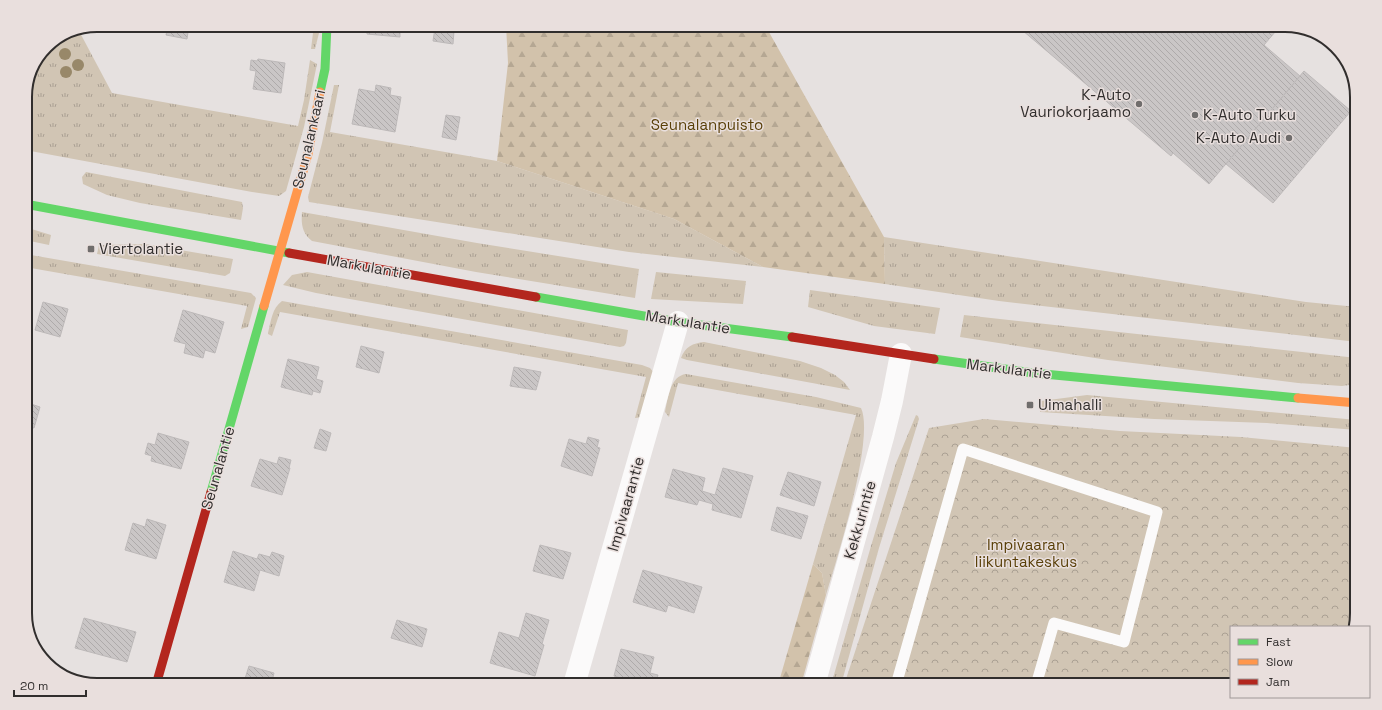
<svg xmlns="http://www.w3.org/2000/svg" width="1382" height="710" font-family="'Space Grotesk',sans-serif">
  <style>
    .grass { fill: url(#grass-tufts) }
    .forest { fill: url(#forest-firs) }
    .park { fill: url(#park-crowns) }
    .building { fill: url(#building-back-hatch); stroke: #bdb9b9 }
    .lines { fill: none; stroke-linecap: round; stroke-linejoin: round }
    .lane { stroke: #fbfafa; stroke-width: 11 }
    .street { stroke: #fbfafa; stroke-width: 22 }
    .fast { stroke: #63d668; stroke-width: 9 }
    .slow { stroke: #ff974d; stroke-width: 9 }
    .jam { stroke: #b3261e; stroke-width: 9 }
    .tree { fill: #988869 }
    .poi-dot { fill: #706d6c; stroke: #e9dfdd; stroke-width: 1.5 }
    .labels { text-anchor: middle; stroke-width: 3; stroke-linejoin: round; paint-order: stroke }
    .poi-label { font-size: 15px; fill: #312e2d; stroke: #e9dfdd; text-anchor: start }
    .park-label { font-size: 15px; fill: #593f08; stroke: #e9dfdd }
    .street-label { font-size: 15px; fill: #312e2d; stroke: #e9dfdd }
    .rim { fill: none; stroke: #312e2d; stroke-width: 2 }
  </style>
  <defs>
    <pattern id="grass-tufts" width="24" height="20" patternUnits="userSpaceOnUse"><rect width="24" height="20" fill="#d1c5b4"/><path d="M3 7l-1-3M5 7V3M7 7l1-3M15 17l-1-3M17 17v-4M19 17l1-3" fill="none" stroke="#aaa093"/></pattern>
    <pattern id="forest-firs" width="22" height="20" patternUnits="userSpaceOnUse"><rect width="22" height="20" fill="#d2c2ab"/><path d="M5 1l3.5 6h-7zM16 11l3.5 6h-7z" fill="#b5a793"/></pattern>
    <pattern id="park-crowns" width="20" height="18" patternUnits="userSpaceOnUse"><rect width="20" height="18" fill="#d1c5b4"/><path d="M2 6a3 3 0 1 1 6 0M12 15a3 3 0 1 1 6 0" fill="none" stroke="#aaa093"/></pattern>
    <pattern id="building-back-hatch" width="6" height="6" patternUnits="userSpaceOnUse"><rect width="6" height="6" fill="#cac6c6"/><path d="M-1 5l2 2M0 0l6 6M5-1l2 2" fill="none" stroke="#aeaaaa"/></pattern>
  </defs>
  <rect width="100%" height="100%" fill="#e6e1e0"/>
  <path class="grass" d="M314,25H321L315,49H311Z
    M78,29L112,93L298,126L304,100L310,60L317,64L304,127L286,191L279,196L252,192L25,150V92L46,46L69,30Z
    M334,85H339L330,132L497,161L674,219L763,267L629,252L309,202L308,197L322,143Z
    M86,172L242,202L243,208L241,220L140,203L107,195L83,184L82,177Z
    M302,212L477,243L639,269L635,298L476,272L312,241C302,233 301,224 302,212Z
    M25,227L51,235L49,245L25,240Z
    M884,237L1306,302L1357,307V342L999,301L885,284Z
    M145,244L233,259L230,273L225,276L97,254L99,245Z
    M25,254L251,293L256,298L248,327L241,329L247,306L25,267Z
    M307,272L628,330L626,343L624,346L620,347L316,293L283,285L292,275Z
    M656,272L746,281L743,304L651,299Z
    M810,290L940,308L935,334L874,326L808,307Z
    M282,301L642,365L650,368L655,374L644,417L635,418L646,377L280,312L272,336L268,334V333C271,321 272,308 282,301Z
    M964,315L1357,358V384L1342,386L1298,383L1108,360L960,337Z
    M704,342L800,361L821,368L835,375L844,382L850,390L687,360L681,358C685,347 693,343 704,342Z
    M686,374L816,397L861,408C875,438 837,559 826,595L822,573L813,564L856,415L678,383L669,417L665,412C668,398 670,376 686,374Z
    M1087,395L1357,420V430L1267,423L1154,419L1040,412L1041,401Z
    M916,415L918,416L919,419L879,548L841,685H831L871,546L896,463Z"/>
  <path class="forest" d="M506,25H765L884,237L885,284L763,267L674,219L497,161L508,63Z
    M813,564L822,573L826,595L801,685H778Z"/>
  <path class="park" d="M984,419L1120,431L1241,437L1357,448V613L1354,627H1231V685H844L929,428Z"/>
  <path class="building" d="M173,25H189L187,39L166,35L168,26L173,27Z
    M367,25H409L408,29H400V37L367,34Z
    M1016,25H1281L1264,45L1300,76L1209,184L1173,153L1171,156Z
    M435,28L454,31L453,44L433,41Z
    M258,59L285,63L281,93L253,89L256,71L250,70L251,60L257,61Z
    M1304,71L1351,111L1273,203L1226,164Z
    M376,85L391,88L390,95L401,97L395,132L352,124L359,89L375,92Z
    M446,115L460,117L456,140L442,137Z
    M43,302L68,309L60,337L35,330Z
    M183,310L224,322L215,353L205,350L203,358L184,353L186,344L174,341Z
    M361,346L384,352L379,373L356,367Z
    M288,359L319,367L316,379L323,381L320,393L313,391L312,395L281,387Z
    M514,367L541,372L536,390L510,386Z
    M25,402L40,407L34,428L25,426Z
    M320,429L331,433L326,451L314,448Z
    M158,433L189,442L181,469L151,461L152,456L145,454L148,443L155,445Z
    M588,437L599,440L597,447L600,448L592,476L561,466L569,439L586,444Z
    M279,457L291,460L289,468H290L282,495L251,486L260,459L277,464Z
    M723,468L753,476L741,518L712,510L713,504L699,500L697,505L665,497L673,469L705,478L702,491L715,495Z
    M788,472L821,482L814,506L780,495Z
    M777,507L808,516L801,539L771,530Z
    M147,519L166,525L156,559L125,550L133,523L145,527Z
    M540,545L571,553L563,579L533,571Z
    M233,551L257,559L259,554L270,557L272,552L284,556L279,576L260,570L254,591L224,582Z
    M643,570L702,587L694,613L668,605L666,612L633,602Z
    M526,613L549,620L542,644L544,645L535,676L490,663L499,632L519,638Z
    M84,618L136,632L127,662L75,648Z
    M397,620L427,629L422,647L391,638Z
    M621,649L654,657L650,673L658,675L655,685H634L635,682L614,676Z
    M249,666L274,673L271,685H243Z"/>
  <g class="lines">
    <path class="lane" d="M896,685L963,449L1157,512L1124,642L1054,623L1036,685"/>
    <path class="street" d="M574,685L678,322
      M814,685L883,437L892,401L901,354"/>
    <path class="fast" d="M320,92L325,69L327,25
      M25,204L289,253
      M536,297L678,322L792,337
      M934,359L1033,373L1298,398
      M211,492L264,306"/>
    <path class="slow" d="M264,306L308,154L320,92
      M1298,398L1357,403"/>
    <path class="jam" d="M289,253L536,297
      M792,337L934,359
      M156,685L211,492"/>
  </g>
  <g class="tree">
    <circle cx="65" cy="54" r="6"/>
    <circle cx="78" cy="65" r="6"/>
    <circle cx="66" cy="72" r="6"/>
  </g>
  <g class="poi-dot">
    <circle cx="1139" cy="104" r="4"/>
    <circle cx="1195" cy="115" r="4"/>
    <circle cx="1289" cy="138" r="4"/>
    <rect x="87" y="245" width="8" height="8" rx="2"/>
    <rect x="1026" y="401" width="8" height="8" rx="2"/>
  </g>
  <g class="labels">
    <g class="poi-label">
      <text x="1131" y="100" text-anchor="end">K-Auto<tspan x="1131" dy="17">Vauriokorjaamo</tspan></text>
      <text x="1203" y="120">K-Auto Turku</text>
      <text x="1281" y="143" text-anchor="end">K-Auto Audi</text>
      <text x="99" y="254">Viertolantie</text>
      <text x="1038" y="410">Uimahalli</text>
    </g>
    <g class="park-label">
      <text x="707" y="130">Seunalanpuisto</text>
      <text x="1026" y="550">Impivaaran<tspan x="1026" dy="17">liikuntakeskus</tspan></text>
    </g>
    <g class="street-label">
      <text transform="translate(309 139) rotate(-77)" y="5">Seunalankaari</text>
      <text transform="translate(369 267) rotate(10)" y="5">Markulantie</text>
      <text transform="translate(688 322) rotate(9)" y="5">Markulantie</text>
      <text transform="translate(1009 369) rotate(7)" y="5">Markulantie</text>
      <text transform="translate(218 468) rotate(-74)" y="5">Seunalantie</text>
      <text transform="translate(626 504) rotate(-74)" y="5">Impivaarantie</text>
      <text transform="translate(860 520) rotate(-74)" y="5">Kekkurintie</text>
    </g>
  </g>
  <path d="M0 0H1382V710H0ZM97 32H1285A65 65 0 0 1 1350 97V613A65 65 0 0 1 1285 678H97A65 65 0 0 1 32 613V97A65 65 0 0 1 97 32Z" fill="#e9dfdd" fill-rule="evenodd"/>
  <path class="rim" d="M97 32H1285A65 65 0 0 1 1350 97V613A65 65 0 0 1 1285 678H97A65 65 0 0 1 32 613V97A65 65 0 0 1 97 32Z"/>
  <rect x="1230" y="626" width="140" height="72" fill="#e9dfdd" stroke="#9f9897"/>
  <rect x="1238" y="639" width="20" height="6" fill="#63d668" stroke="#9f9897"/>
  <text x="1266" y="646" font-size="12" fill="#312e2d">Fast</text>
  <rect x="1238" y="659" width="20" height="6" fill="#ff974d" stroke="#9f9897"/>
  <text x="1266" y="666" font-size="12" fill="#312e2d">Slow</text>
  <rect x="1238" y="679" width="20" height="6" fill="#b3261e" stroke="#9f9897"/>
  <text x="1266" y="686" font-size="12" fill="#312e2d">Jam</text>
  <path d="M14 690v6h72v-6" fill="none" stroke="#312e2d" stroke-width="2"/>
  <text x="20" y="690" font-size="12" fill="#312e2d" stroke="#e9dfdd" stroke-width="3" paint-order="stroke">20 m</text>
</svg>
